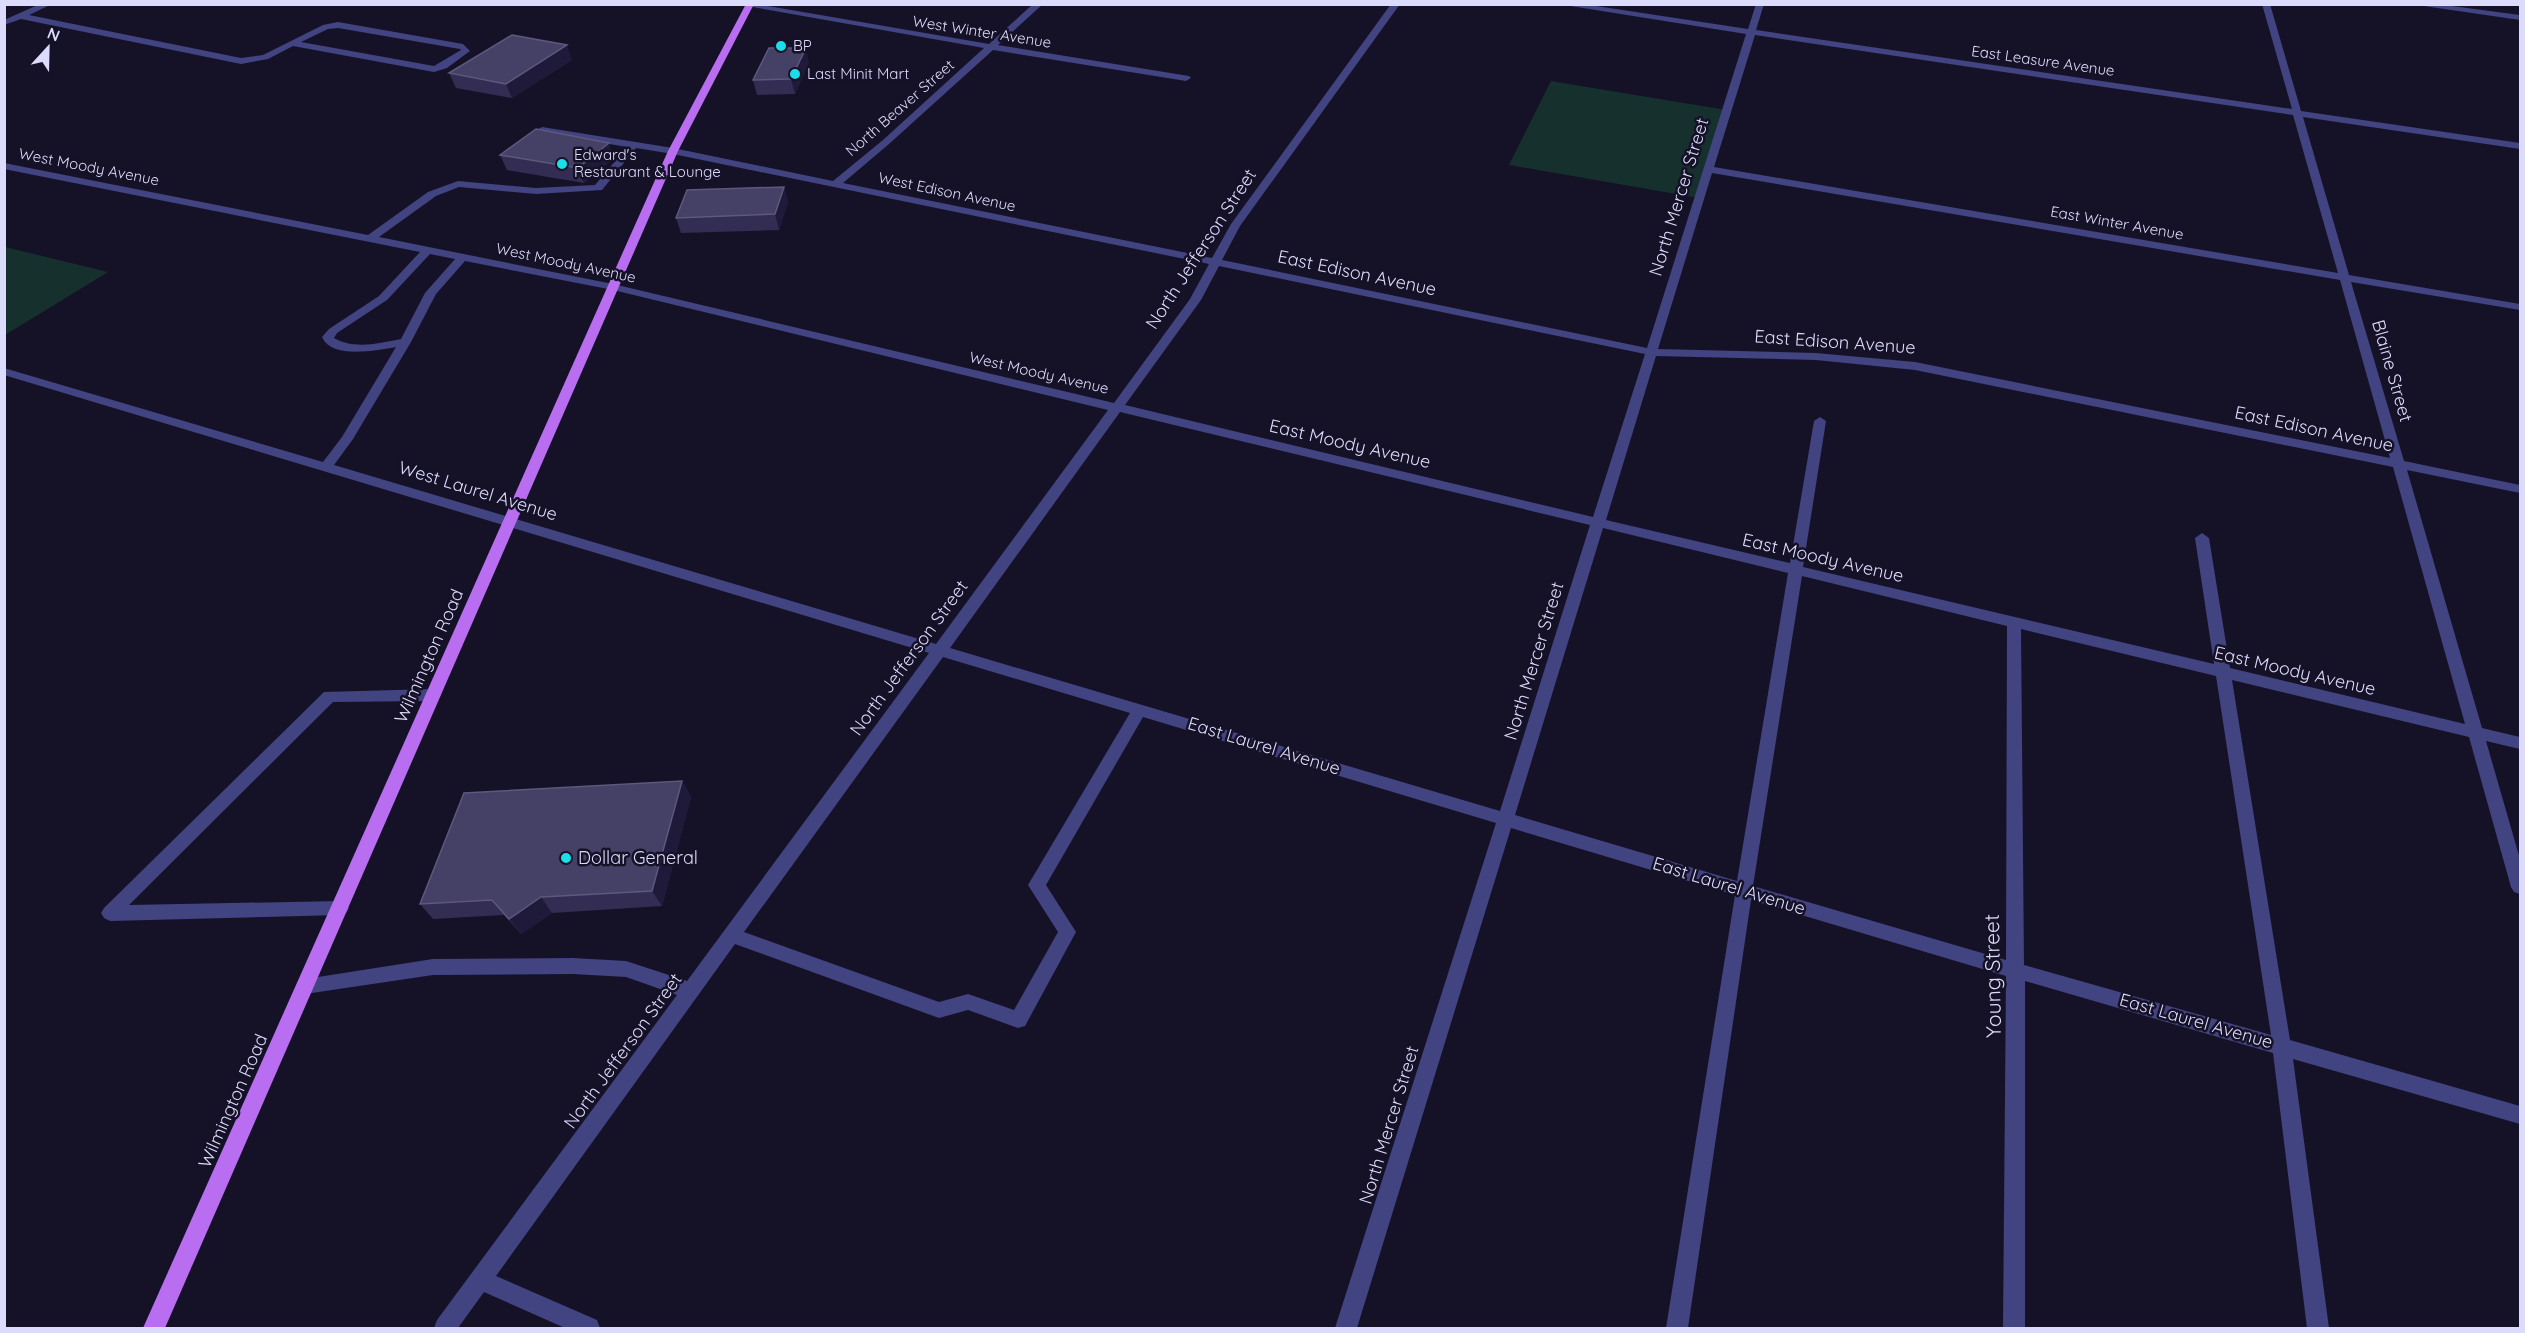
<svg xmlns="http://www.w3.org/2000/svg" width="2525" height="1333" font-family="Quicksand,sans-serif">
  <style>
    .green { fill: #16302e }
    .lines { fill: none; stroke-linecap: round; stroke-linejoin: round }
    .minor { fill: #424381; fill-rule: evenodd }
    .major { fill: #b96df1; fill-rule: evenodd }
    .wall { fill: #332d53 }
    .shaded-wall { fill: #1f1a3a }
    .building { fill: #454065; stroke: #5d587d; stroke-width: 1.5 }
    .poi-dot { fill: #1adfe9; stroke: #151227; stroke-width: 2 }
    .labels { text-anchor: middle; stroke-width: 5; stroke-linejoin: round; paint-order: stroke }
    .far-street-label { font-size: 15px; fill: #dddbfc; stroke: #151227 }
    .far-poi-label { font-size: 15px; fill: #dddbfc; stroke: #151227; text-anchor: start }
    .street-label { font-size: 18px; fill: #dddbfc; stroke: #151227 }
    .poi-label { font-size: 18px; fill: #dddbfc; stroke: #151227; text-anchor: start }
    .near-street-label { font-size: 21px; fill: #dddbfc; stroke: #151227 }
  </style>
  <rect width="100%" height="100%" fill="#151227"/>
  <path class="green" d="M1551,81L1726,110L1699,198L1509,165Z
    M5,247L108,272L5,335Z"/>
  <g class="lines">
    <path class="minor" d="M40,4H52L29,15L241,58L263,55L323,25L338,22L463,44L470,51L447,68L434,72L293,46L268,59L241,64L21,19L4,25V20ZM338,28L460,49L461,50L434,66L301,42L328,29Z
      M735,4H756L989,44L1033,4H1043L998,45L1189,76L1191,78L1186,81L993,50L889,144L843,183L1212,258L1231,224L1391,4H1400L1240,226L1222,260L1647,348L1746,34L1558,4H1583L1748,29L1756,4H1764L1756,30L2292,109L2262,4H2270L2301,111L2520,143V149L2303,117L2349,275L2520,304V310L2351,282L2404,461L2520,485V493L2407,470L2482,728L2520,737V749L2486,741L2520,859V894L2514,892L2511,887L2469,737L2232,680L2290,1040L2520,1106V1124L2293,1059L2329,1328H2307L2273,1053L2025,981V1328H2003L2006,976L1751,900L1688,1328H1666L1735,895L1511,828L1357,1328H1335L1496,823L1143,717L1046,885L1076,932L1025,1026L1018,1028L968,1010L939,1018L735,944L496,1276L597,1320L600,1328H565L484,1292L458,1328H434L437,1320L677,995L626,977L573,974L433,975L305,994L299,992L296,986L299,980L433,959L573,958L626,961L687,981L929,653L4,375V368L323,462L342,437L396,347C377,350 332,360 322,337L329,329L379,296L420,252L4,169V163L368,235L428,192L458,181L536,188L595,185L627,147L539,132L537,130L542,127L673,148L833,181L883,140L984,48ZM1755,35L2293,115L2338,273L1714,167ZM636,148L673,154L1209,264L1190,299L1114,403L613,284L379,237L436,196L459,187L536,194L602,190ZM1712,173L2340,280L2390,458L1915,362L1816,353L1658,349ZM430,254L455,259L425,293L401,339C379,343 355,350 334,338L337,333L387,300ZM465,261L613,290L1108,410L936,644L334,465L353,439L411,342L436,294ZM1219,266L1645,354L1593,517L1125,405L1201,300ZM1656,356L1816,360L1915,370L2393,467L2465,724L2230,668L2209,538L2202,533L2195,538L2214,664L1803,567L1826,421L1820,417L1814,421L1790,563L1606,520ZM1120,412L1590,525L1500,811L950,648ZM1603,528L1788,573L1737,881L1515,815ZM1802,576L2007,626L2006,960L1753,886ZM2021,629L2216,676L2271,1035L2024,965ZM943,657L1130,713L1028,885L1058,932L1014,1010L968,994L939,1002L744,932Z
      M2410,4H2437L2520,15V20Z
      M433,689L438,691L441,695L438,699L433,701L333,702L129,905L340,901L346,903L349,908L346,913L340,915L110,921L104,918L101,913L104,908L324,692Z"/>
    <path class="major" d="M746,4H754L678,151L165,1328H143L668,151Z"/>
  </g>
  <path class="wall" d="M572,60L512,98L456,88L449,73Z
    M809,62L795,94L757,95L753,80Z
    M500,155L614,158L584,183L507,170Z
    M784,187L788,202L779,230L681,233L676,218Z
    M682,781L691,797L662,906L552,913L521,934L504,915L433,919L420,904Z"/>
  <path class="shaded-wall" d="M567,45L572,60L512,98L506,84Z
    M806,48L809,62L795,94L791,79Z
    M609,143L614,158L584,183L578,168Z
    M784,187L788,202L779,230L775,214Z
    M682,781L691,797L662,906L652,891Z
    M541,897L552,913L521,934L509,919Z"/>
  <path class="building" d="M512,35L567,45L506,84L449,73Z
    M769,48H806L791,79L753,80Z
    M536,129L609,143L578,168L500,155Z
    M784,187L775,214L676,218L687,190Z
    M682,781L652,891L541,897L509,919L492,900L420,904L464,793Z"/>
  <g class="poi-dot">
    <circle cx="781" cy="46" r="6"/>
    <circle cx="795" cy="74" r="6"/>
    <circle cx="562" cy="164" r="6"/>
    <circle cx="566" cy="858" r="6"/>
  </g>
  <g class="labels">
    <g class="far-street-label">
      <text transform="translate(982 32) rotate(9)" y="5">West Winter Avenue</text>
      <text transform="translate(2043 61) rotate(8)" y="5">East Leasure Avenue</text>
      <text transform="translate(900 108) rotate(-41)" y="5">North Beaver Street</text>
      <text transform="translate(89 167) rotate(11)" y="5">West Moody Avenue</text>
      <text transform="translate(947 192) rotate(12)" y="5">West Edison Avenue</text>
      <text transform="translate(2117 223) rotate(10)" y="5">East Winter Avenue</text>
      <text transform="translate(566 263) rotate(12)" y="5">West Moody Avenue</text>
      <text transform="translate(1039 373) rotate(13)" y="5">West Moody Avenue</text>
    </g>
    <g class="far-poi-label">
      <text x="793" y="51">BP</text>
      <text x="807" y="79">Last Minit Mart</text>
      <text x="574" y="160">Edward's<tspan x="574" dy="17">Restaurant &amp; Lounge</tspan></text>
    </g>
    <g class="street-label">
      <text transform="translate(1679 197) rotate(-73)" y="6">North Mercer Street</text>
      <text transform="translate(1201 249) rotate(-57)" y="6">North Jefferson Street</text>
      <text transform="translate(1357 273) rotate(12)" y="6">East Edison Avenue</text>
      <text transform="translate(1835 342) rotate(4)" y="6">East Edison Avenue</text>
      <text transform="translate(2392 371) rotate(74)" y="6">Blaine Street</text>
      <text transform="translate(2314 429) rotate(12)" y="6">East Edison Avenue</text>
      <text transform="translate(1350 444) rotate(13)" y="6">East Moody Avenue</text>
      <text transform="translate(478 491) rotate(17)" y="6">West Laurel Avenue</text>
      <text transform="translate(1823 558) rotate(13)" y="6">East Moody Avenue</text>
      <text transform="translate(429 656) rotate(-66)" y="6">Wilmington Road</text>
      <text transform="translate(909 658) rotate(-54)" y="6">North Jefferson Street</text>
      <text transform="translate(1534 661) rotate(-73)" y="6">North Mercer Street</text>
      <text transform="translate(2295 671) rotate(13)" y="6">East Moody Avenue</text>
      <text transform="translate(1264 746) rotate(17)" y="6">East Laurel Avenue</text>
      <text transform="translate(1729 886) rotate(17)" y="6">East Laurel Avenue</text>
      <text transform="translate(2196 1021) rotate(16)" y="6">East Laurel Avenue</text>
      <text transform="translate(623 1051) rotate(-54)" y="6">North Jefferson Street</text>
      <text transform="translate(233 1101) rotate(-66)" y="6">Wilmington Road</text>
      <text transform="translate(1389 1125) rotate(-73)" y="6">North Mercer Street</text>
    </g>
    <g class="poi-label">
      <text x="578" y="864">Dollar General</text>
    </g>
    <g class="near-street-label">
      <text transform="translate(1993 976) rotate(-91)" y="7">Young Street</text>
    </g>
  </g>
  <rect width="2525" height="1333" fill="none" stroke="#dddbfc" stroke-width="12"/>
  <g transform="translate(48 48) rotate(22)" stroke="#151227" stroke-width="4.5" paint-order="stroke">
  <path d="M0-4.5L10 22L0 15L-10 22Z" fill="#dddbfc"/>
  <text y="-9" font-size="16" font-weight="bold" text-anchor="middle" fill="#dddbfc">N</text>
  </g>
</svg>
